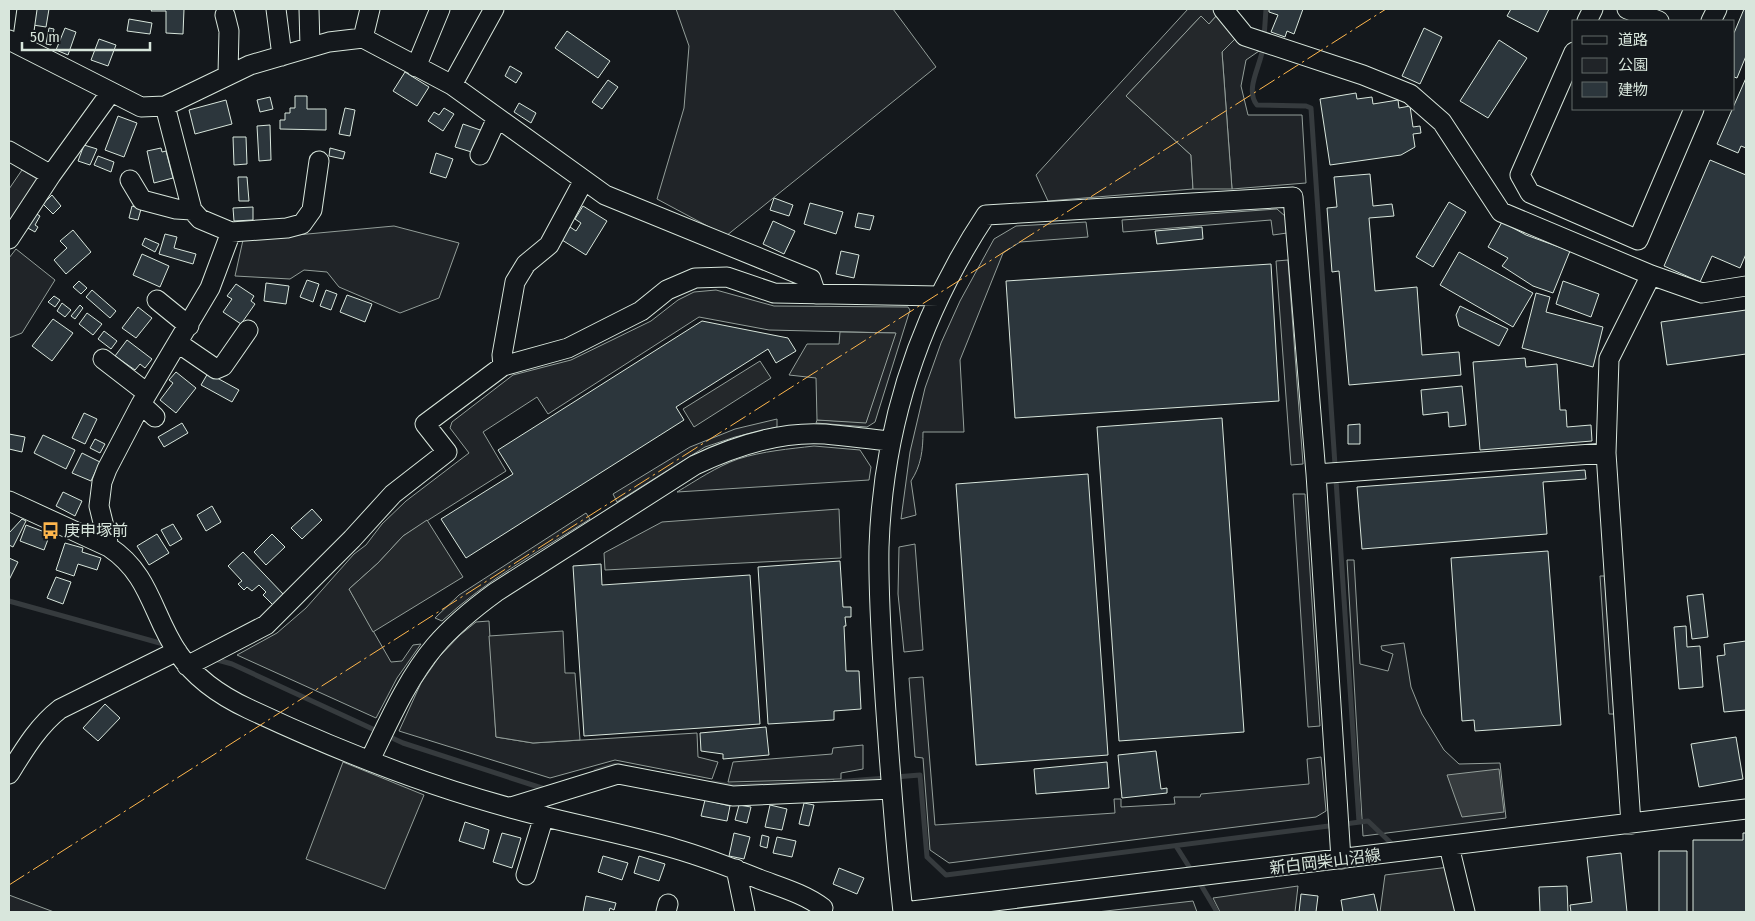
<svg xmlns="http://www.w3.org/2000/svg" width="1755" height="921" font-family="'Fira Sans Condensed','Noto Sans JP',sans-serif">
  <style>
    .green { fill: #202428; stroke: #939e99 }
    .parking { fill: #24282b; stroke: #939e99 }
    .water { fill: #363b3e; stroke: #939e99 }
    .lines { fill: none; stroke-linecap: round; stroke-linejoin: round }
    .stream { stroke: #363b3e; stroke-width: 5 }
    .building { fill: #2c363c; stroke: #d8e6dc }
    .minor-casing { stroke: #d8e6dc; stroke-width: 21 }
    .minor { stroke: #14181c; stroke-width: 19 }
    .power { stroke: #ffb74d; stroke-width: 1; stroke-dasharray: 18 4 2.5 4; stroke-linecap: butt }
    .labels { text-anchor: middle; stroke-width: 4; stroke-linejoin: round; paint-order: stroke }
    .poi-label { font-size: 16px; fill: #d8e6dc; stroke: #14181c; text-anchor: start }
    .street-label { font-size: 16px; fill: #d8e6dc; stroke: #14181c }
  </style>
  <rect width="100%" height="100%" fill="#14181c"/>
  <path class="green" d="M676,9H893L936,67L726,236L657,199L684,108L689,46Z
    M1188,9H1213L1218,14L1209,24L1201,16L1126,96L1191,155L1193,189L1048,201L1036,175Z
    M1237,37L1240,43L1259,51L1246,60L1241,86L1248,115H1302L1306,183L1232,189L1222,52Z
    M22,170L39,180L9,224V189Z
    M1277,209L1286,217L1287,233L1273,235L1271,220L1123,232L1122,220Z
    M1086,222L1088,237L1020,242L1003,253L960,360L964,432H923C923,450 921,466 911,481L916,515L901,519L910,452L925,388L941,343L960,301L994,239L1016,226Z
    M394,226L459,243L439,298L400,313L339,287L327,272L304,270L290,279L235,276L243,240Z
    M16,249L55,280L22,333L9,338V258Z
    M1288,260L1303,464L1291,465L1276,261Z
    M716,290L774,306L908,307L910,310L875,422L867,427L816,423L817,420L866,422L895,333L769,330L699,317L548,414L537,397L483,432L506,471L403,536L378,563L349,589L391,662L402,661L413,645L421,644L397,678L376,718L237,655L277,633L306,608L354,554L366,545L382,524L406,501L469,453L450,428L452,422L513,375L571,360L651,321L678,300L694,292Z
    M777,419V427L735,437L705,447L617,502L613,494L690,447L735,429Z
    M814,446L860,450L871,467L869,480L677,492C697,480 716,467 738,459C763,451 789,449 814,446Z
    M1293,494H1305L1320,726L1308,727Z
    M586,513L590,519C540,551 486,580 442,621L435,618L459,595Z
    M915,544L923,650L904,652L898,594L899,547Z
    M1347,560H1354L1360,664L1388,671L1393,654L1382,650L1381,646L1404,643L1411,687L1422,714L1444,750L1459,764L1500,763L1506,818L1363,836Z
    M1600,576H1606L1614,714H1609Z
    M489,621L496,737L533,743L697,733L698,757L718,762L712,779L615,760L550,778L399,731L421,683L439,657L460,635L476,622Z
    M923,677L935,825L1115,813L1114,799H1121V807L1175,804L1174,797H1200L1201,794L1309,784L1307,759L1321,757L1326,811L1316,817L949,863L930,850L923,758L915,757L909,678Z
    M863,745V769L841,773V779L728,782L733,762L832,754L833,748Z
    M9,895L54,912H9Z"/>
  <path class="parking" d="M1218,14L1237,37L1222,52L1232,189H1193L1191,155L1126,96L1201,16L1209,24Z
    M840,332L896,333L866,423L817,420L816,378L789,375L807,344H839Z
    M760,361L771,378L694,427L683,409Z
    M839,509L841,558L605,570L604,553L662,522Z
    M427,520L463,577L373,632L349,589L378,563L403,536Z
    M563,631L565,673H575L580,740L533,743L496,737L489,636Z
    M343,762L424,795L385,889L306,859Z
    M1449,867L1460,912H1380L1385,875Z
    M1298,886L1295,912H1220L1213,898Z
    M1193,901L1197,912H1097Z"/>
  <path class="water" d="M1499,769L1504,812L1462,817L1447,775Z"/>
  <g class="lines">
    <path class="stream" d="M1264,38L1266,9
      M1263,46C1262,64 1244,89 1257,105L1306,106L1311,108L1359,822
      M9,601L167,645
      M214,659L232,664L403,743L545,789L547,788
      M596,771L615,765L621,766
      M895,777L920,775L927,857L946,875L1368,821L1393,845
      M835,782L886,778
      M713,783L732,786L824,783
      M1176,846L1193,873
      M1198,880L1217,912"/>
  </g>
  <path class="building" d="M36,9H49L46,27L33,25Z
    M152,9H184L183,34L166,33V11H151Z
    M1269,9H1303L1294,34L1287,31L1285,37L1271,32L1278,15L1269,12Z
    M1511,9H1549L1538,32L1507,16Z
    M1744,9H1746V56L1737,78L1734,77V33Z
    M129,19L152,23L150,34L127,31Z
    M49,28L54,29L51,45L46,44Z
    M65,28L76,32L68,55L56,50Z
    M1424,28L1442,37L1420,84L1402,76Z
    M567,31L610,61L598,78L555,48Z
    M99,39L116,45L108,66L91,60Z
    M1499,40L1527,58L1488,118L1460,101Z
    M510,66L522,73L516,83L505,76Z
    M405,72L429,87L417,106L393,91Z
    M1746,78V148L1741,146L1738,153L1717,144Z
    M608,80L618,87L602,109L592,102Z
    M1356,93L1357,99L1372,97L1373,104L1398,100L1399,108L1410,106L1413,127L1420,126L1421,133L1413,134L1415,147L1401,155L1330,165L1320,99Z
    M295,96H307V109H326V130L280,129V120H285V113H290V108H295Z
    M270,97L273,109L260,112L257,100Z
    M226,100L232,124L195,134L189,110Z
    M519,103L536,113L531,123L514,112Z
    M345,108L355,110L350,136L339,134Z
    M444,108L454,114L443,131L428,121L434,112L439,115Z
    M118,116L137,123L124,157L105,150Z
    M463,124L483,131L475,153L455,147Z
    M270,125L271,160L259,161L257,126Z
    M233,137H246L247,164L234,165Z
    M84,145L97,149L90,165L78,161Z
    M161,148L162,152L166,151L173,178L154,183L147,151Z
    M330,148L345,152L343,159L329,156Z
    M436,153L453,159L446,178L430,173Z
    M98,156L114,162L111,172L94,165Z
    M1710,160L1746,175V254L1740,268L1712,256L1700,282L1664,266Z
    M1370,174L1373,206L1392,204L1394,216L1369,218L1375,291L1417,287L1422,355L1459,352L1461,375L1349,385L1339,271L1332,272L1327,208L1337,207L1334,177Z
    M238,177H247L249,201H239Z
    M52,195L61,206L53,214L43,204Z
    M774,198L793,205L789,216L770,210Z
    M1449,202L1466,212L1433,267L1416,257Z
    M810,203L843,212L836,234L804,224Z
    M132,206L141,209L138,220L129,218Z
    M583,206L607,221L586,255L562,240L570,227L576,231L581,223L575,219Z
    M253,207V220L234,221L233,208Z
    M35,213L40,216L35,225L38,227L35,232L26,227Z
    M858,213L874,216L870,230L855,227Z
    M773,221L795,231L784,254L763,244Z
    M1502,222L1526,235L1570,251L1553,293L1533,286L1502,266L1508,258L1488,247Z
    M1202,227L1203,239L1157,244L1155,231Z
    M73,230L91,252L66,274L54,260L67,248L60,241Z
    M165,234L177,237L174,248L196,254L193,264L159,254Z
    M145,238L159,244L155,252L142,245Z
    M841,251L859,255L854,278L836,274Z
    M1459,252L1533,293L1513,327L1440,285Z
    M142,254L169,266L160,287L133,275Z
    M1271,264L1279,401L1015,418L1006,281Z
    M307,280L319,284L313,302L300,297Z
    M79,281L87,288L81,294L73,287Z
    M1563,281L1599,294L1591,317L1556,304Z
    M266,283L289,286L286,304L264,301Z
    M236,284L254,296L251,301L255,304L241,324L223,312L232,299L227,296Z
    M92,290L116,311L110,318L86,297Z
    M326,290L337,294L331,310L320,306Z
    M1536,293L1550,297L1546,312L1603,327L1593,367L1522,348Z
    M347,295L372,304L365,322L340,312Z
    M54,296L60,300L55,307L48,302Z
    M62,303L71,310L65,317L57,311Z
    M80,305L83,308L75,319L71,316Z
    M1460,306L1508,329L1499,346L1459,326L1456,315Z
    M138,307L152,318L136,338L122,328Z
    M1746,310V354L1667,365L1661,322Z
    M87,313L102,324L93,335L79,324Z
    M53,319L73,333L52,361L32,346Z
    M702,321L788,338L796,351L776,363L768,349L676,407L684,420L466,558L441,519L513,474L498,450Z
    M104,331L117,341L111,349L98,339Z
    M127,340L152,359L145,368L140,364L135,370L115,356Z
    M1525,358L1526,367L1557,364L1560,410H1566L1567,427L1591,425L1592,441L1480,450L1473,362Z
    M176,372L196,388L176,413L160,400L173,383L169,380Z
    M208,373L239,390L232,402L201,385Z
    M1462,386L1466,425L1449,427L1448,412L1423,415L1421,390Z
    M84,413L97,419L85,444L72,438Z
    M1222,418L1244,732L1119,741L1097,427Z
    M182,423L188,433L164,447L158,437Z
    M1360,424V444H1348V425Z
    M9,434L25,437L22,452L9,449Z
    M43,435L75,450L66,469L34,453Z
    M95,439L105,444L100,453L90,448Z
    M82,453L100,462L91,481L72,473Z
    M1585,470L1586,479L1543,482L1547,534L1362,549L1357,487Z
    M1088,474L1108,755L976,765L956,484Z
    M63,492L82,501L75,516L56,506Z
    M212,506L221,522L206,531L197,515Z
    M312,509L322,520L302,539L291,528Z
    M22,519L26,521L13,547L9,545V546V533Z
    M173,524L182,539L170,546L161,530Z
    M26,525L50,534L44,550L20,541Z
    M157,534L169,553L149,565L137,546Z
    M272,534L285,547L266,565L254,552Z
    M65,543L83,548L82,552L101,558L97,570L78,564L74,576L56,570Z
    M1548,551L1561,725L1475,731L1474,720L1462,721L1451,558Z
    M243,552L285,596L274,606L263,595L266,592L259,585L252,591L247,587L244,590L238,584L242,581L228,566Z
    M9,558L18,562L9,580Z
    M840,561L843,607H851V617H845L846,626H844L846,671H859L861,709L834,711V720L768,724L758,567Z
    M601,564L602,585L750,575L760,724L584,736L573,566Z
    M56,577L71,582L63,604L47,598Z
    M1703,594L1708,637L1692,639L1687,596Z
    M1686,626L1687,647L1700,646L1703,687L1679,689L1674,627Z
    M1746,641V710L1724,712L1717,656L1725,655L1724,644Z
    M105,704L120,718L98,741L83,728Z
    M766,727L769,755L723,759V754L701,751L700,733Z
    M1736,737L1743,779L1699,787L1691,744Z
    M1156,751L1161,789L1167,788V793L1122,798L1118,755Z
    M1107,762L1109,788L1036,794L1034,769Z
    M705,800L730,806L727,821L701,816Z
    M804,803L814,805L809,826L799,824Z
    M739,805L751,807L747,823L735,820Z
    M770,805L787,809L782,830L765,827Z
    M465,822L489,830L484,849L459,841Z
    M502,833L521,838L512,868L493,862Z
    M734,833L750,837L744,859L729,856Z
    M1743,833H1746V912H1693V840H1743Z
    M762,835L769,837L767,848L760,846Z
    M777,837L796,841L792,857L773,853Z
    M1659,851H1687V912H1659Z
    M1621,853L1627,912H1571L1570,905L1592,902L1587,857Z
    M603,856L628,863L622,880L598,872Z
    M639,856L665,864L659,881L634,873Z
    M839,868L864,878L857,894L833,884Z
    M1567,886L1568,912H1540L1539,887Z
    M1301,894L1318,896L1316,912H1299Z
    M1374,894L1378,912H1343L1341,900Z
    M586,896L616,903L614,910L610,908L609,912H583Z"/>
  <g class="lines">
    <defs>
      <path id="minor" d="M276,9L282,56
        M309,9L310,47
        M1223,9L1245,36L1363,75L1410,94L1442,122L1501,212L1651,275L1702,293L1746,286
        M1627,9L1659,21
        M225,15L229,31L228,74
        M1587,21L1593,9
        M1711,21L1717,9
        M363,38L370,9
        M9,40L141,107L165,106L250,65L329,42L363,38L452,85L605,195L811,279L816,294
        M22,45L27,9
        M1574,52L1520,175L1530,193L1638,240L1694,109
        M416,67L440,9
        M452,85L494,9
        M9,151L51,175
        M480,155L497,118
        M130,180L142,200L176,209L192,210
        M231,232L287,228L302,224L312,210L319,161
        M9,239L51,175L111,92
        M157,300L189,326
        M178,343L216,369L223,366L248,330
        M103,359L147,393
        M503,366L502,355L515,282L526,264L549,245L584,180
        M141,404L155,417
        M1316,474L1606,453
        M9,501L109,547C151,575 152,615 178,653C195,678 223,697 249,709C332,748 422,784 511,808C565,823 622,833 676,849C704,857 732,868 759,879C780,887 805,894 823,908
        M109,547L99,506L102,482L107,469L141,404L210,288L231,232L200,219L192,210L165,106
        M187,666L266,625L352,539L393,494L447,452L425,424L503,366L568,348L641,311L667,290L695,278L727,277L774,293L939,296
        M370,760C389,721 407,679 435,646C453,625 474,608 496,592L695,465C735,446 780,431 825,434C847,436 869,439 890,441
        M9,774C24,750 38,726 60,709L177,651
        M511,807L618,774L733,796L891,789
        M1631,824L1606,453L1609,359L1651,275
        M1449,846L1465,912
        M736,869L745,912
        M526,875L544,816
        M666,912L668,904
        M903,912C895,841 890,770 885,698C882,648 878,598 879,547C883,426 919,316 986,215L1293,197L1316,474L1341,859
        M904,912L1746,809"/>
    </defs>
    <use href="#minor" class="minor-casing"/>
    <use href="#minor" class="minor"/>
    <path class="power" d="M9,885L1386,9"/>
  </g>
  <defs>
    <symbol id="bus-bare" viewBox="-9 -9 18 18"><path d="M-5-6H5V4H4V6H2V4H-2V6H-4V4H-5ZM-3.5-4V0h7V-4ZM-3.5 1.2v1.5H-2V1.2ZM2 1.2v1.5H3.5V1.2Z" fill="#ffb74d" stroke="#14181c" stroke-width="2.5" paint-order="stroke"/></symbol>
  </defs>
  <g fill-rule="evenodd">
    <use href="#bus-bare" x="38" y="518" width="25" height="25"/>
  </g>
  <g class="labels">
    <g class="poi-label">
      <text x="64" y="536">庚申塚前</text>
    </g>
    <g class="street-label">
      <text transform="translate(1325 861) rotate(-7)" y="6">新白岡柴山沼線</text>
    </g>
  </g>
  <rect width="1755" height="921" fill="none" stroke="#d8e6dc" stroke-width="20"/>
  <rect x="1572" y="20" width="162" height="90" fill="#14181c" stroke="#626a69"/>
  <rect x="1582" y="36" width="25" height="8" fill="#14181c" stroke="#626a69"/>
  <text x="1618" y="45" font-size="15" fill="#d8e6dc">道路</text>
  <rect x="1582" y="58" width="25" height="15" fill="#202428" stroke="#626a69"/>
  <text x="1618" y="70" font-size="15" fill="#d8e6dc">公園</text>
  <rect x="1582" y="82" width="25" height="15" fill="#2c363c" stroke="#626a69"/>
  <text x="1618" y="95" font-size="15" fill="#d8e6dc">建物</text>
  <path d="M22 42v8h128v-8" fill="none" stroke="#d8e6dc" stroke-width="2.5"/>
  <text x="30" y="42" font-size="15" fill="#d8e6dc" stroke="#14181c" stroke-width="4" paint-order="stroke">50 m</text>
</svg>
